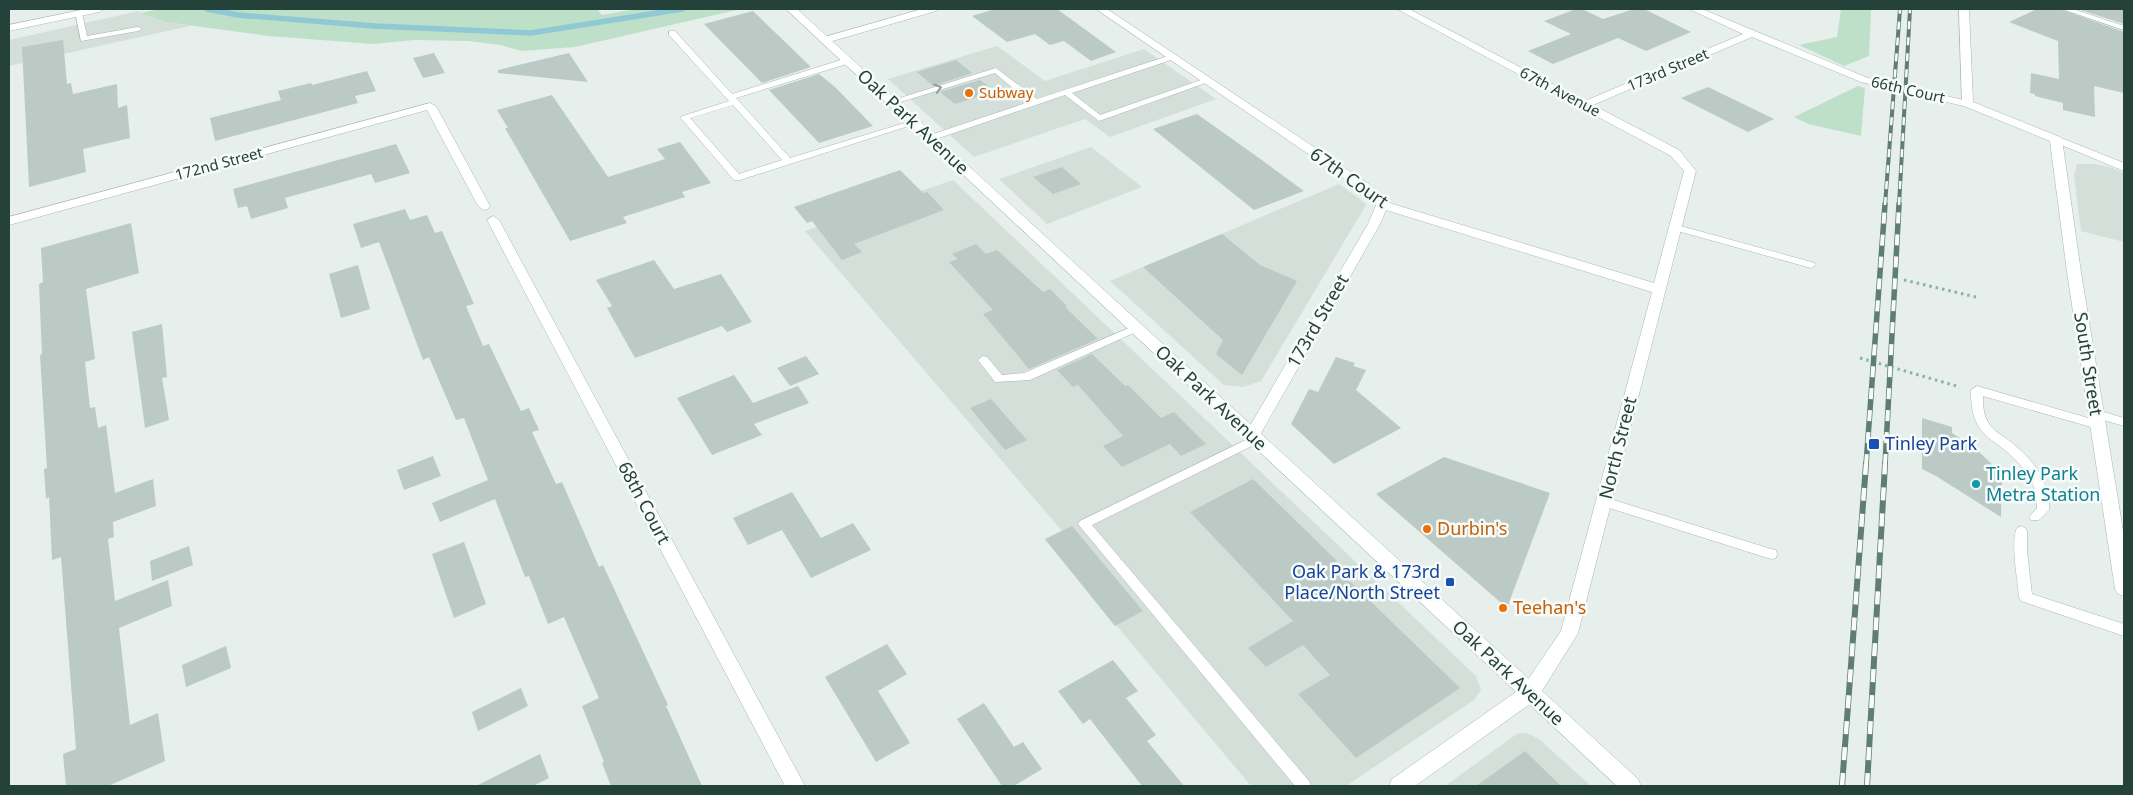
<svg xmlns="http://www.w3.org/2000/svg" width="2133" height="795" font-family="'Noto Sans',sans-serif">
  <style>
    .built { fill: #d4dfda }
    .green { fill: #bfe0c8 }
    .lines { fill: none; stroke-linecap: round; stroke-linejoin: round }
    .stream { stroke: #8ec9d4; stroke-width: 5.5 }
    .building { fill: #bbcac4 }
    .lane-casing { stroke: #a8b8b2; stroke-width: 1 }
    .street-casing { stroke: #a8b8b2; stroke-width: 1 }
    .secondary-casing { stroke: #a4bbb3; stroke-width: 1 }
    .path { stroke: #86b3a5; stroke-width: 3; stroke-dasharray: 2.5 4; stroke-linecap: butt }
    .lane { fill: #fff; fill-rule: evenodd }
    .street { fill: #fff; fill-rule: evenodd }
    .secondary { fill: #fff; fill-rule: evenodd }
    .rail-far2-casing { stroke: #5f7d75; stroke-width: 4 }
    .rail-far1-casing { stroke: #5f7d75; stroke-width: 5.5 }
    .rail-casing { stroke: #5f7d75; stroke-width: 6 }
    .rail-far2 { stroke: #f7fbf9; stroke-width: 2.5; stroke-dasharray: 8; stroke-linecap: butt }
    .rail-far1 { stroke: #f7fbf9; stroke-width: 4; stroke-dasharray: 11; stroke-linecap: butt }
    .rail { stroke: #f7fbf9; stroke-width: 4.5; stroke-dasharray: 13; stroke-linecap: butt }
    .oneway { stroke: #92a09c }
    .food-dot { fill: #e8710a; stroke: #f7fbf9; stroke-width: 2 }
    .transit-dot { fill: #1a4fb4; stroke: #f7fbf9; stroke-width: 2 }
    .culture-dot { fill: #0f9aa8; stroke: #f7fbf9; stroke-width: 2 }
    .labels { text-anchor: middle; stroke-width: 5; stroke-linejoin: round; paint-order: stroke }
    .far-street-label { font-size: 15px; fill: #24423a; stroke: #f7fbf9 }
    .far-food-label { font-size: 15px; fill: #c56008; stroke: #f7fbf9; text-anchor: start }
    .street-label { font-size: 18px; fill: #24423a; stroke: #f7fbf9 }
    .transit-label { font-size: 18px; fill: #164399; stroke: #f7fbf9; text-anchor: start }
    .culture-label { font-size: 18px; fill: #0d838f; stroke: #f7fbf9; text-anchor: start }
    .food-label { font-size: 18px; fill: #c56008; stroke: #f7fbf9; text-anchor: start }
  </style>
  <rect width="100%" height="100%" fill="#e6efeb"/>
  <path class="built" d="M139,11L140,13L165,22L190,26L9,66V40Z
    M997,46L1045,81L1144,49L1216,99L1110,137L1085,119L974,157L888,79Z
    M1091,147L1142,187L1047,224L999,179Z
    M2077,164H2093L2110,167L2124,173V242L2081,231L2074,176Z
    M953,180L1476,676L1481,690L1474,700L1346,786H1251L1045,540L1062,531L805,231Z
    M1339,184L1361,200L1366,205L1261,381L1243,387L1224,385L1110,281Z
    M1518,733L1529,734L1539,739L1591,786H1445Z"/>
  <path class="green" d="M161,9H597L602,15L636,9H741L575,47L521,51L501,45L468,41L414,40L373,44L269,36L165,22L140,13Z
    M1841,9H1871L1869,56L1844,66L1799,45L1837,37Z
    M1858,86L1865,88L1861,136L1808,124L1794,117Z"/>
  <g class="lines">
    <path class="stream" d="M207,9L238,15L375,26L531,33L682,9"/>
  </g>
  <path class="building" d="M995,9H1057L1116,52L1091,61L1064,41L1050,45L1035,34L1007,42L972,16Z
    M1576,9H1582L1603,19L1634,9H1644L1691,32L1646,51L1618,38L1553,64L1528,51L1571,34L1544,21Z
    M2037,9H2060L2124,32V93L2094,86L2095,117L2063,110V103L2035,96V94L2030,93L2031,73L2059,79L2058,41L2009,22Z
    M2078,9H2124V24Z
    M753,11L811,67L762,83L704,24Z
    M63,40L67,84L71,83L73,94L117,84L118,108L127,105L130,138L83,149L86,172L29,187L22,47Z
    M434,53L445,73L423,78L413,58Z
    M569,53L588,82L498,73V70Z
    M956,60L972,73L933,86L917,72Z
    M367,71L376,91L355,96L358,103L215,141L210,118L281,100L278,91L311,83L312,85Z
    M819,74L835,87L873,126L819,143L769,90Z
    M980,80L995,91L955,104L940,92Z
    M1708,87L1774,119L1748,132L1681,98Z
    M552,95L608,177L665,159L657,149L680,142L711,183L682,192L685,197L623,217L627,223L570,241L505,128H508L497,110Z
    M1197,114L1252,153L1304,191L1254,210L1153,129Z
    M396,144L410,173L375,183L371,174L285,198L288,208L251,219L247,206L238,208L233,189Z
    M1062,167L1081,184L1053,194L1033,177Z
    M900,170L923,193L927,192L944,210L854,244L862,252L842,260L812,221L807,223L794,207Z
    M405,209L410,220L427,215L435,233L442,231L474,304L466,306L483,346L489,344L521,411L529,408L539,430L532,432L556,484L562,482L599,567L603,565L668,705L666,706L702,786H611L602,763L604,762L582,706L599,698L564,617L548,624L529,576L525,577L495,499L440,522L432,503L488,480L464,418L456,420L429,357L423,360L379,242L361,248L353,224Z
    M131,223L139,273L86,289L95,359L85,362L90,408L95,407L98,428L106,425L115,493L153,479L156,506L113,522L114,537L108,539L115,601L168,580L172,606L119,628L130,725L158,713L165,761L108,786H66L63,754L76,749L61,557L52,560L49,497L46,499L44,469L47,468L40,355L42,354L39,284L43,282L41,248Z
    M1222,234L1260,265L1297,281L1242,375L1216,354L1223,340L1143,267Z
    M976,244L986,254L997,250L1043,292L1050,289L1067,306L1065,307L1098,339L1029,369L983,314L993,310L949,262L958,259L952,254Z
    M654,260L674,289L721,274L752,322L727,332L722,326L635,358L607,308L612,306L596,280Z
    M358,265L370,309L341,318L329,274Z
    M162,324L167,377L162,378L169,420L145,428L132,332Z
    M1092,354L1125,386L1128,385L1161,418L1174,412L1206,444L1181,456L1170,444L1122,467L1103,446L1123,436L1078,385L1073,387L1057,370Z
    M806,356L819,374L790,386L777,368Z
    M1336,357L1355,363L1353,366L1366,370L1356,390L1401,428L1334,464L1291,424L1309,389L1318,392Z
    M734,375L753,403L798,386L809,403L754,424L762,435L712,455L677,398Z
    M991,399L1027,440L1005,450L970,408Z
    M1922,418L1952,427V433L1976,449L1998,470L2002,481L2001,517L1936,476L1922,469Z
    M433,456L441,476L404,490L397,470Z
    M1444,457L1550,493L1507,608L1376,494Z
    M1253,479L1337,561L1332,564L1460,688L1356,758L1298,694L1330,675L1303,645L1266,667L1248,648L1293,621L1190,512Z
    M792,492L821,538L853,523L871,550L811,578L782,530L748,545L733,518Z
    M1072,526L1143,611L1115,626L1045,539Z
    M464,542L486,604L454,618L432,554Z
    M189,546L193,565L152,581L150,561Z
    M887,644L907,674L878,691L910,743L876,762L825,677Z
    M226,646L231,668L186,687L182,665Z
    M1113,660L1138,691L1126,698L1156,735L1147,741L1184,786H1142L1090,719L1083,724L1058,691Z
    M521,688L528,706L478,731L472,712Z
    M984,703L1014,747L1023,742L1042,769L1014,786H1002L957,719Z
    M1525,751L1561,786H1476Z
    M540,754L549,778L533,786H476Z"/>
  <g class="lines">
    <defs>
      <path id="lane" d="M2062,9H2073L2124,26V30Z
        M75,11L82,13L87,36L138,27L142,29L138,31L81,41Z
        M669,31H675L732,94L844,59H850V63L736,98L790,158L911,121H917L918,123L740,180H734L680,117L729,101L669,35ZM733,105L782,160L739,174L690,118Z
        M1171,55H1174V59L1072,93L1100,115L1204,79L1211,81L1099,121L1065,95L933,140H927V136L1029,102L995,73L894,104H888L887,102L996,68L1037,99Z
        M1677,225L1815,263L1816,265L1811,268L1674,230V226Z
        M1136,325L1141,328L1140,330L1030,380L995,382L978,360L983,356L987,357L1002,375L1024,373Z
        M1977,386L2102,422L2104,425L2098,429L1983,396C1983,404 1983,414 1988,422C1993,431 2003,436 2011,442C2033,460 2050,480 2049,510L2039,520H2031L2029,517L2037,508C2038,481 2022,464 2002,448C1995,442 1987,438 1981,430C1972,418 1971,405 1971,390Z
        M2097,410L2124,418V426L2093,417L2091,414Z
        M1256,435L1260,436L1262,439L1260,442L1092,525L1309,781L1311,786H1295L1078,524L1080,521Z
        M1604,497L1771,549L1776,550L1777,554L1776,558L1771,559L1600,505L1598,502L1600,499Z
        M2021,526L2025,528L2027,531V551L2032,594L2124,624V636L2021,601L2019,597C2018,582 2010,540 2017,528Z"/>
      <path id="street" d="M922,9H937L936,11L829,42L825,43L820,40L821,38Z
        M1096,9H1107L1369,184L1386,202L1654,283L1684,171L1671,156L1397,9H1409L1585,101L1743,34L1689,9H1702L1868,78L1972,102L1974,104L1968,107L1861,82L1752,37L1593,105L1679,150L1696,171L1578,633L1537,699L1415,786H1389L1392,779L1523,687L1561,631L1652,292L1386,210L1380,224L1257,440L1252,442L1247,440L1244,436L1368,224L1376,205L1361,190Z
        M430,103L436,106L490,206L488,209L484,210L478,206L427,110L9,225V217Z
        M2056,136L2124,163V171L2052,141L2050,139L2052,137Z
        M493,216L499,220L805,786H785L487,220Z"/>
      <path id="secondary" d="M86,9H104L99,12L9,31V25Z
        M786,9H797L1638,779L1641,786H1617Z
        M1959,9H1969L1973,102L2060,137L2062,139L2081,272L2124,537V596L2118,594L2115,589L2067,272L2050,141L1964,106L1962,104Z"/>
    </defs>
    <use href="#lane" class="lane-casing"/>
    <use href="#street" class="street-casing"/>
    <use href="#secondary" class="secondary-casing"/>
    <path class="path" d="M1904,280L1976,297
      M1860,358L1960,387"/>
    <use href="#lane" class="lane"/>
    <use href="#street" class="street"/>
    <use href="#secondary" class="secondary"/>
    <defs>
      <path id="rail-far2" d="M1885,205L1900,9
        M1899,205L1910,9"/>
      <path id="rail-far1" d="M1866,465L1885,204
        M1885,465L1899,204"/>
      <path id="rail" d="M1842,786L1866,464
        M1867,786L1885,464"/>
    </defs>
    <use href="#rail-far2" class="rail-far2-casing"/>
    <use href="#rail-far1" class="rail-far1-casing"/>
    <use href="#rail" class="rail-casing"/>
    <use href="#rail-far2" class="rail-far2"/>
    <use href="#rail-far1" class="rail-far1"/>
    <use href="#rail" class="rail"/>
  </g>
  <defs><path id="oneway-chevron" d="M-2-3.5L2.5 0L-2 3.5" fill="none" stroke-width="1.6" stroke-linecap="round" stroke-linejoin="round" transform="scale(1.25)"/></defs>
  <use class="oneway" href="#oneway-chevron" transform="translate(938 88) rotate(-17)"/>
  <g class="food-dot">
    <circle cx="969" cy="93" r="5"/>
    <circle cx="1427" cy="529" r="5"/>
    <circle cx="1503" cy="608" r="5"/>
  </g>
  <g class="transit-dot">
    <rect x="1868" y="438" width="12" height="12" rx="2.5"/>
    <rect x="1445" y="577" width="10" height="10" rx="2.5"/>
  </g>
  <circle class="culture-dot" cx="1976" cy="484" r="5"/>
  <g class="labels">
    <g class="far-street-label">
      <text transform="translate(1668 70) rotate(-23)" y="5">173rd Street</text>
      <text transform="translate(1908 90) rotate(13)" y="5">66th Court</text>
      <text transform="translate(1560 92) rotate(28)" y="5">67th Avenue</text>
      <text transform="translate(219 164) rotate(-15)" y="5">172nd Street</text>
    </g>
    <g class="far-food-label">
      <text x="979" y="98">Subway</text>
    </g>
    <g class="street-label">
      <text transform="translate(913 122) rotate(43)" y="6">Oak Park Avenue</text>
      <text transform="translate(1349 178) rotate(35)" y="6">67th Court</text>
      <text transform="translate(1318 321) rotate(-60)" y="6">173rd Street</text>
      <text transform="translate(2088 364) rotate(81)" y="6">South Street</text>
      <text transform="translate(1211 398) rotate(43)" y="6">Oak Park Avenue</text>
      <text transform="translate(1618 448) rotate(-76)" y="6">North Street</text>
      <text transform="translate(644 503) rotate(62)" y="6">68th Court</text>
      <text transform="translate(1508 673) rotate(43)" y="6">Oak Park Avenue</text>
    </g>
    <g class="transit-label">
      <text x="1885" y="450">Tinley Park</text>
      <text x="1440" y="578" text-anchor="end">Oak Park &amp; 173rd<tspan x="1440" dy="21">Place/North Street</tspan></text>
    </g>
    <g class="culture-label">
      <text x="1986" y="480">Tinley Park<tspan x="1986" dy="21">Metra Station</tspan></text>
    </g>
    <g class="food-label">
      <text x="1437" y="535">Durbin's</text>
      <text x="1513" y="614">Teehan's</text>
    </g>
  </g>
  <rect width="2133" height="795" fill="none" stroke="#24423a" stroke-width="20"/>
</svg>
